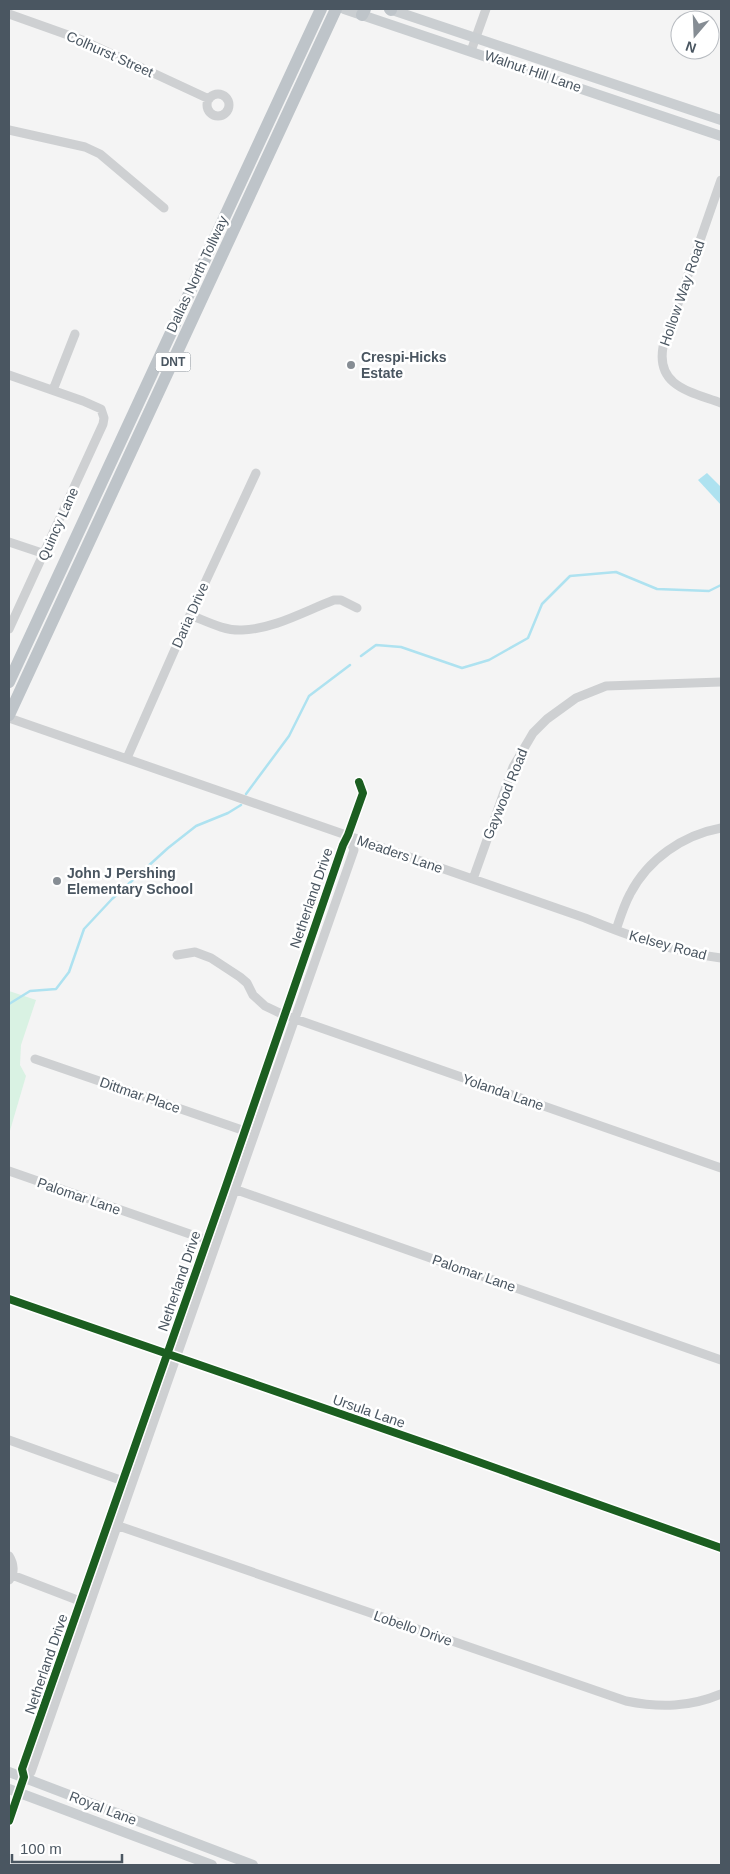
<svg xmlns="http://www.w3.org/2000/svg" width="730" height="1874" font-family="Helvetica,sans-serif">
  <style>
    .green { fill: #d9f2e3 }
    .water { fill: #aee2f0 }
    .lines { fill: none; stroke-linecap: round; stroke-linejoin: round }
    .stream { stroke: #aee2f0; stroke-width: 2.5 }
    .minor { stroke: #ced0d2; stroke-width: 9 }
    .major { stroke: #caced1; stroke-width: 10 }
    .highway { stroke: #bec4c9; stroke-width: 12 }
    .cycleway-casing { stroke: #fff; stroke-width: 11 }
    .cycleway { stroke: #1b5e20; stroke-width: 8 }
    .poi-dot { fill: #868d94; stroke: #fff; stroke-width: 2 }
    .labels { text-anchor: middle; stroke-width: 5; stroke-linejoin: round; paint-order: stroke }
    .shield { fill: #fff; stroke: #808990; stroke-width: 1 }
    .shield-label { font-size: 12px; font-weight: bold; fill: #4a5661 }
    .street-label { font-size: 14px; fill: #4a5661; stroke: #fff }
    .poi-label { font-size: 14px; font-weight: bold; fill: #4a5661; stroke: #fff; text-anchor: start }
  </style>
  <rect width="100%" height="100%" fill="#f4f4f4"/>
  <path class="green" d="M9,991L36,1000L21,1045L20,1065L26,1076L9,1134Z"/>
  <path class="water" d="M707,473L721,487V505L698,480Z"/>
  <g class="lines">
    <path class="stream" d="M361,656L376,645L401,647L462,668L489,660L528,638L542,604L570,576L616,572L657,589L709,591L721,585
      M246,794L289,736L309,696L350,665
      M9,1004L30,991L56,989L69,972L84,929L112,899L168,848L196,826L228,813L241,805"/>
    <path class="minor" d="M9,14L82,40L209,99
      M471,51L486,9
      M207 105a11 11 0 1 1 22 0a11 11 0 1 1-22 0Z
      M9,130L85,147L100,154L164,208
      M721,180L663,347C656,387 692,392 721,403
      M9,375L83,401L101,409L104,418L103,424L9,629
      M53,390L75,334
      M9,542L45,554
      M190,615C206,621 224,631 242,630C274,629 305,611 334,600H341L357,608
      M9,718L585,918C629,936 673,952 721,958
      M127,758L190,615L256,473
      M473,879L513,767L533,733L547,719L576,698L606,686L721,682
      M616,930C620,918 624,905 630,894C648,859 683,835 721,828
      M177,955L195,952L211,958L240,977L247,983L253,995L265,1006L284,1015L721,1168
      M35,1059L245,1131
      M9,1171L207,1240
      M231,1188L721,1360
      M9,1299L442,1449L721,1548
      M9,1440L123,1481
      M113,1524L626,1701C660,1708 690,1707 721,1694
      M9,1556C14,1564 15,1573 9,1580
      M12,1575L85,1603
      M24,1777L31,1772L354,850L348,835
      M9,1821L24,1777L22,1769L226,1186L343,845L348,835L363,793L359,782"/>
    <path class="major" d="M344,9L721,136
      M389,9L721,120
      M9,1772L253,1865
      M9,1789L212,1865"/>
    <path class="highway" d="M390,9L391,10
      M362,15L365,9
      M9,682L321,9
      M9,715L336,9"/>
    <defs>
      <path id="cycleway" d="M9,1299L442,1449L721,1548
        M9,1821L24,1777L22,1769L226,1186L343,845L348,835L363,793L359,782"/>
    </defs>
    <use href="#cycleway" class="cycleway-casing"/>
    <use href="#cycleway" class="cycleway"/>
  </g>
  <g class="poi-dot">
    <circle cx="351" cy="365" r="5"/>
    <circle cx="57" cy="881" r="5"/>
  </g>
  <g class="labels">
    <rect class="shield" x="155.5" y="352.5" width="35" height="19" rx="4"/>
    <g class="shield-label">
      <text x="173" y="366">DNT</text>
    </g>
    <g class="street-label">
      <text transform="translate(110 54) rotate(24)" y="5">Colhurst Street</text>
      <text transform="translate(533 71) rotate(19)" y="5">Walnut Hill Lane</text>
      <text transform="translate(197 274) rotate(-65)" y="5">Dallas North Tollway</text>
      <text transform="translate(682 293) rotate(-71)" y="5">Hollow Way Road</text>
      <text transform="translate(58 524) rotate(-66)" y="5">Quincy Lane</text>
      <text transform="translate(190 615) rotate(-66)" y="5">Daria Drive</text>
      <text transform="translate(505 794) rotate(-68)" y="5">Gaywood Road</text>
      <text transform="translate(400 854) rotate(19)" y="5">Meaders Lane</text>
      <text transform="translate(311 898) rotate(-71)" y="5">Netherland Drive</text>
      <text transform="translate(668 945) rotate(15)" y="5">Kelsey Road</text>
      <text transform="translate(503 1092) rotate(19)" y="5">Yolanda Lane</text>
      <text transform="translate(140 1095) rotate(19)" y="5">Dittmar Place</text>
      <text transform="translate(79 1196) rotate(19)" y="5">Palomar Lane</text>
      <text transform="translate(474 1273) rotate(19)" y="5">Palomar Lane</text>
      <text transform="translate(179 1281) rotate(-71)" y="5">Netherland Drive</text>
      <text transform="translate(369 1411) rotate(19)" y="5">Ursula Lane</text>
      <text transform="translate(413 1628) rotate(19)" y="5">Lobello Drive</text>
      <text transform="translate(46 1664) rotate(-71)" y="5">Netherland Drive</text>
      <text transform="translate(103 1808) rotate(21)" y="5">Royal Lane</text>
    </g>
    <g class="poi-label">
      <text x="361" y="362">Crespi-Hicks<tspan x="361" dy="16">Estate</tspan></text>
      <text x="67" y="878">John J Pershing<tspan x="67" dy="16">Elementary School</tspan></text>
    </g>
  </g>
  <rect width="730" height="1874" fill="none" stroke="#4a5661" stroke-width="20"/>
  <g transform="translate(695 35) rotate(199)"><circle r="24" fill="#ffffff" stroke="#b7bbc0"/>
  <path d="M0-4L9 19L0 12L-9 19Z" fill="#868d94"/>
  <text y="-8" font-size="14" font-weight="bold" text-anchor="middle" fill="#4a5661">N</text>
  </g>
  <path d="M12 1854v8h110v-8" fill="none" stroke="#4a5661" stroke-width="2.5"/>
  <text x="20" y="1854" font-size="15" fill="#4a5661" stroke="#ffffff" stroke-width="4" paint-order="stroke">100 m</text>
</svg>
